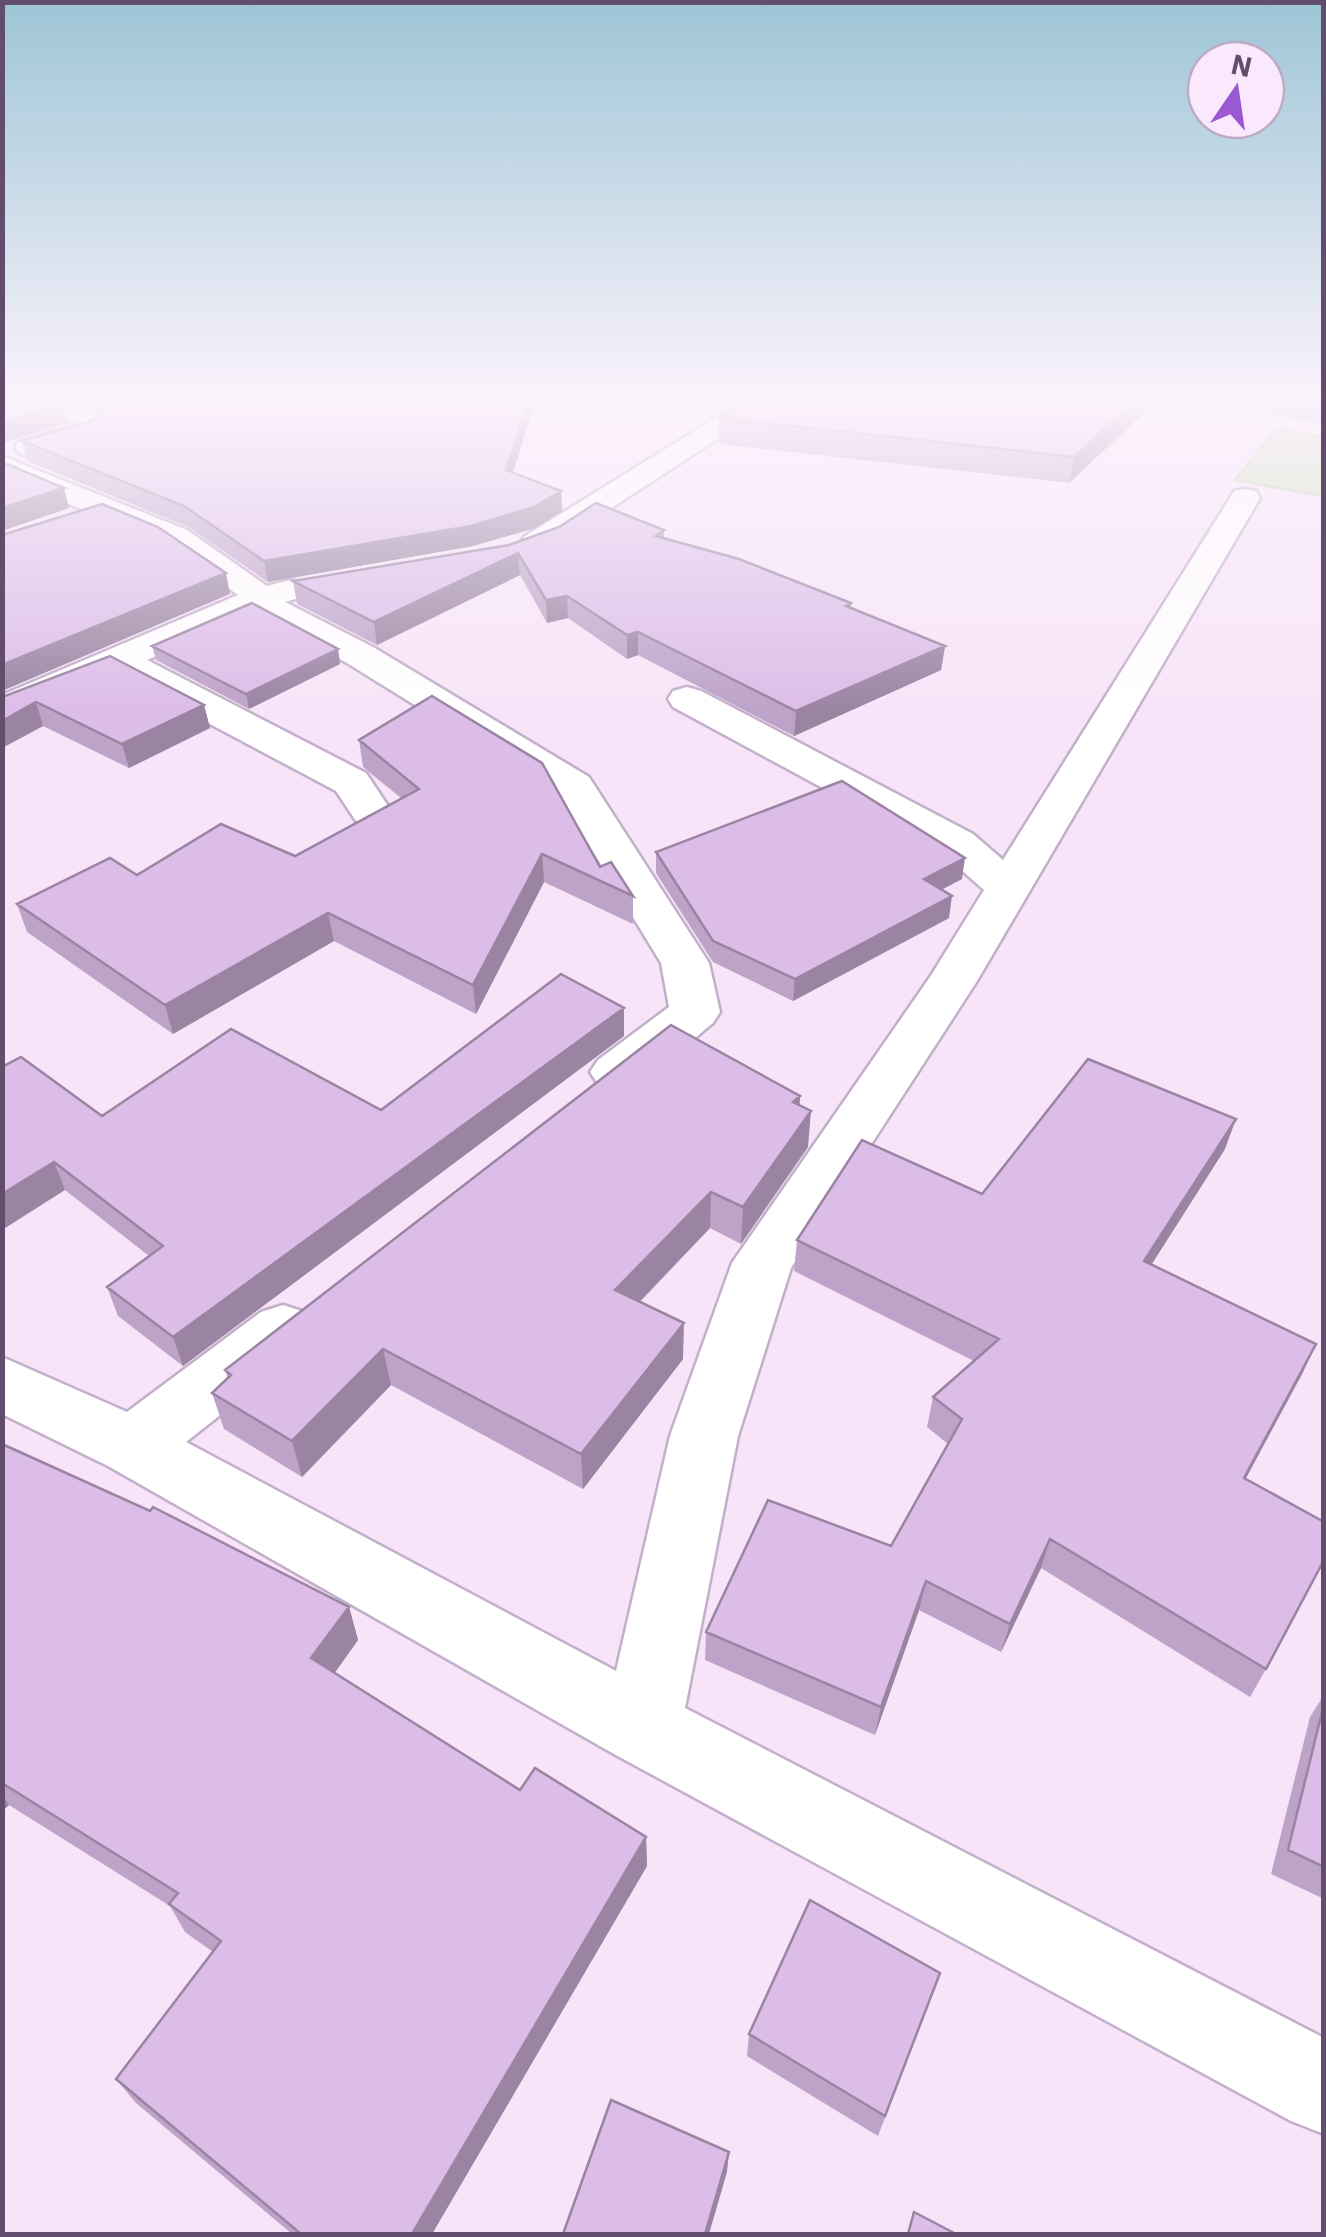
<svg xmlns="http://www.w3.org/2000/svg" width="1326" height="2237" font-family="'IBM Plex Sans',sans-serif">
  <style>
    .water { fill: #cedfbb; stroke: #bacfa3; stroke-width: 2.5 }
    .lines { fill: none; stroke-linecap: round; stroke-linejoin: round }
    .minor-casing { stroke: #c3afca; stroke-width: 5 }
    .minor { fill: #fff; fill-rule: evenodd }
    .wall { fill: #bda3c8 }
    .shaded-wall { fill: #9a84a2 }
    .building { fill: #dcbde8; stroke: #9a84a2; stroke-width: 2.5 }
  </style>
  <rect width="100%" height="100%" fill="#f7e4f8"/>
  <path class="water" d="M1277,429L1323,437V496L1235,480Z"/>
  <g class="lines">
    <defs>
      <path id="minor" d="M29,398H64L104,416L108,422L98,435L29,456L19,453L15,447L19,441L76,424Z
        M748,398H780L547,550H525L520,543L525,536Z
        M2,456L187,530L267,586L290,580L302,583L307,590L302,597L285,602L373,647L589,777L709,963L720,1012L713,1023C680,1049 642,1096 598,1084L590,1072L598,1060L669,1007L661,963L558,794L347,663L255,613L147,660L366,773L392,812L386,821L371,825L356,821L336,791L116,674L2,721V695L238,595L165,544L2,476Z
        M1245,489L1256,491L1260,498L977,981L791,1268L738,1436L685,1708L1324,2038V2134L1291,2121L614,1754L108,1466L2,1414V1357L127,1412L261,1312L283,1305L305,1312L315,1330L305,1348L186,1442L616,1671L670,1436L732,1263L930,977L984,890L941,852L673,707L668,699L673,691L687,687L701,691L973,834L1003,860L1230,498L1234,491Z"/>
    </defs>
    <use href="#minor" class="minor-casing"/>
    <use href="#minor" class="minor"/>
  </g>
  <path class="wall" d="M73,398H122L91,406Z
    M142,398H536L513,472L561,491L562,511L535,528L473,546L268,582L188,527L27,461L22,441L94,420Z
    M1160,398L1069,483L719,444V418Z
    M1175,398H1324V424Z
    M664,530V539L851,603V608L945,646L941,670L794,736L638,655L627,659L568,618L547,623L520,575L377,645L297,604L293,581Z
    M152,646L338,649L340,664L249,709L156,660Z
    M2,697L204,705L210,728L129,768L43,726L2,748Z
    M359,740L600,867L633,896V924L544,882L476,1014L334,941L173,1034L27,932L17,904L137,875L295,856L401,798L363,767Z
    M656,852L962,879L941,890L949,918L793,1001L713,962L656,873Z
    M624,1036L183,1366L118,1316L107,1287L149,1256L65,1190L2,1067L102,1116L381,1110Z
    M800,1096V1105L808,1147L741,1244L710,1228L640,1302L683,1359L583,1489L391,1385L302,1477L224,1429L212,1393L228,1379L225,1370Z
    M1225,1149L1151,1265L1316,1344L1302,1374L1245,1479L1266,1669L1250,1697L1041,1568L1001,1652L919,1610L875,1735L705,1660L706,1632L891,1546L948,1444L927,1427L933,1397L974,1361L794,1271L797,1240L982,1194Z
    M2,1444L349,1607L358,1640L334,1673L520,1790L646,1837L647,1866L432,2234H292L136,2103L116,2079L213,1952L185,1932L170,1906L9,1805L2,1811Z
    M1324,1695V1899L1271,1874L1310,1717Z
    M940,1973L878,2136L747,2056L749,2034Z"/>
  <path class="shaded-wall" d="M89,398H122L91,406Z
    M529,398H536L508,489L506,470Z
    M1138,398H1160L1069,483L1074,457Z
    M62,404L66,423L2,443V422Z
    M64,488L69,508L2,531V508Z
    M561,491L562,511L535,528L473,546L268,582L264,561Z
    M518,553L520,575L377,645L374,622Z
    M226,573L230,594L2,691V665Z
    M567,596L568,618L547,623L546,600Z
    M638,632V655L627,659V635Z
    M945,646L941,670L794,736L796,711Z
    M338,649L340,664L249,709L246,694Z
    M36,702L43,726L2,748V721Z
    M204,705L210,728L129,768L122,744Z
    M542,854L544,882L476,1014L473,985Z
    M965,858L962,879L921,900L924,879Z
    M952,896L949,918L793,1001L795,979Z
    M328,913L334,941L173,1034L165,1005Z
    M624,1008V1036L183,1366L173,1337Z
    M800,1096L797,1130L811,1111L808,1147L741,1244L743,1207L793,1102Z
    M1236,1119L1225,1149L1134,1292L1144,1261Z
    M54,1162L65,1190L2,1230V1194Z
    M711,1192L710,1228L616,1326L615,1290Z
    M684,1323L683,1359L583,1489L581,1454Z
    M1316,1344L1302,1374L1230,1508L1244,1478Z
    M383,1349L391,1385L302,1477L292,1441Z
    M1050,1539L1041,1568L1001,1652L1010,1624Z
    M926,1581L919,1610L875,1735L881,1707Z
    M349,1607L358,1640L322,1691L311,1658Z
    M2,1795L9,1805L2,1811Z
    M646,1837L647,1866L432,2234H412Z
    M729,2152L727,2172L709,2234H705Z"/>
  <path class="building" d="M2,398H50L62,404L2,422Z
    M142,398H529L506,470L561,491L534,507L471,526L264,561L184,506L22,441L94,420L105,408Z
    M752,398H1138L1074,457L719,418Z
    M2,462L64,488L2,508Z
    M596,503L664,530L656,536L739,559L851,603L846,606L945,646L796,711L638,632L627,635L567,596L546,600L518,553L374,622L293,581L509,545L559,527Z
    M102,504L158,527L226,573L2,665V535Z
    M252,603L338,649L246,694L152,646Z
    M110,656L204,705L122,744L36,702L2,721V697Z
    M432,696L542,763L600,867L611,862L633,896L542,854L473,985L328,913L165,1005L17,904L110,858L137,875L221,824L295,856L419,789L359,740Z
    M842,781L965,858L924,879L952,896L795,979L713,941L656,852Z
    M561,974L624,1008L173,1337L107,1287L163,1246L54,1162L2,1194V1067L21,1057L102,1116L231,1029L381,1110Z
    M671,1025L800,1096L793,1102L811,1111L743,1207L711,1192L615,1290L684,1323L581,1454L383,1349L292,1441L212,1393L231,1375L225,1370Z
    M1088,1059L1236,1119L1144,1261L1316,1344L1244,1478L1324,1522V1560L1266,1669L1050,1539L1010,1624L926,1581L881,1707L706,1632L768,1500L891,1546L962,1419L933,1397L999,1339L797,1240L862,1140L982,1194Z
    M2,1444L150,1511L153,1507L349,1607L311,1658L520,1790L535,1768L646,1837L412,2234H301L116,2079L221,1941L169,1904L178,1893L2,1783Z
    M1324,1704V1867L1288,1850Z
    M810,1900L940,1973L885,2116L749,2034Z
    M611,2100L729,2152L705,2234H563Z
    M914,2212L956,2234H908Z"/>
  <linearGradient id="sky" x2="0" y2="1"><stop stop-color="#9dc5d6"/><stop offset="0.56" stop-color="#fbf3fc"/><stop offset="1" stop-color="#fbf3fc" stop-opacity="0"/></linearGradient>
  <rect width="1326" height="711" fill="url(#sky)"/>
  <rect width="1326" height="2237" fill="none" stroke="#624d6d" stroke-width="10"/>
  <g transform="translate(1236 90) rotate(13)"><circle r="48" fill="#fae9fc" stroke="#bdabc3" stroke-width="2.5"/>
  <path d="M0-8L18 38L0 25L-18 38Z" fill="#9a59d1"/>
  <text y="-15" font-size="28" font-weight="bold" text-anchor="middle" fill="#624d6d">N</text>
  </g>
</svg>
